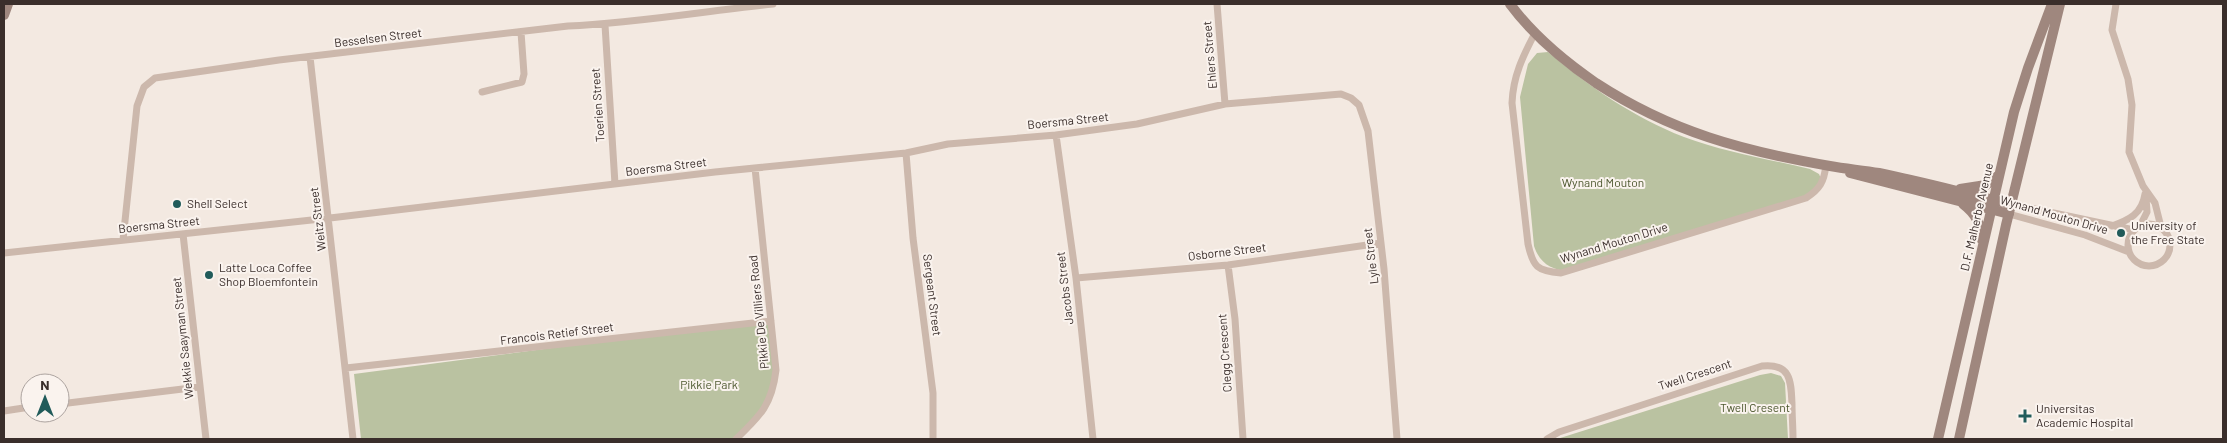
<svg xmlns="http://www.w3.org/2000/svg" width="2227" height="443" font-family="Barlow,sans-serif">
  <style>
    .green { fill: #bac2a1 }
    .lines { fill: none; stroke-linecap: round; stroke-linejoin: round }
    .street { stroke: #ccb8ac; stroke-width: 7 }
    .secondary { stroke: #9f877e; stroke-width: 10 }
    .poi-dot { fill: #215b5a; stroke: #faf3ee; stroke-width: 2 }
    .labels { text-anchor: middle; stroke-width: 4; stroke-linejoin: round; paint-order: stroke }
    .street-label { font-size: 12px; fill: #3a2e2b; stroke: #faf3ee }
    .park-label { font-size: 12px; fill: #4d582f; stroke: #faf3ee }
    .poi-label { font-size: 12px; fill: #3a2e2b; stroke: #faf3ee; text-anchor: start }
  </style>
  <rect width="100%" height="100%" fill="#f3e9e1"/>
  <path class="green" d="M1548,52C1590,87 1633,117 1684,137C1724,152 1768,159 1810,169L1819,174L1822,181L1816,193L1569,272C1551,269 1540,264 1534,246L1520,97L1528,64L1537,53Z
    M770,323L779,368L769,405L733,439H361L354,374L620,339Z
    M1771,373L1781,376L1785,383L1788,439H1557L1760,375Z"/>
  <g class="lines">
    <path class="street" d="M1217,4L1225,104
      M2116,4L2112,30L2128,79L2132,105L2129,152L2143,186L2155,203L2161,227
      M605,25L615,184
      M1535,33C1523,56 1513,76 1512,103L1528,244C1533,267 1537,271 1561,273L1806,198C1820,189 1824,182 1826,165
      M310,57L353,439
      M482,92L522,82L524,74L521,32
      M1056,135L1076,278L1093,439
      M906,153L913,238L933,393V439
      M2011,204L2134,230
      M2009,214L2085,235L2129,252
      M2128 245a21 21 0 1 1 42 0a21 21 0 1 1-42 0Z
      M2112,226C2129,220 2142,214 2145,194
      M2140,226L2147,212L2146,197
      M183,234L206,439
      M123,240L137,106L144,87L155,78L279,60L568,26C636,23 705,11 773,4
      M4,253L330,218L715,172L906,153L948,144L1056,135L1137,124L1225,104L1341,94L1351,98L1359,105L1368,131L1384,269L1397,439
      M1228,265L1235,319L1243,439
      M1076,278L1228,265L1381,243
      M346,368L771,321
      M60,404L199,387
      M4,411L30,407
      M736,439C760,416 772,405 776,370L755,168
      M1547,439L1559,432L1762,366C1791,363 1791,381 1792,404C1792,416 1793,427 1793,439"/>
    <path class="secondary" d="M1510,4C1533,35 1564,61 1596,83C1671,132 1743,151 1830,166C1846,169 1862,170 1879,173C1923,182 1967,194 2011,204
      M4,15L8,4
      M1850,173L2009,214
      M1960,189L1986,185L1999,175
      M1963,204C1976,214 1981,224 1982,240
      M1938,439L2014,112L2028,68L2052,4
      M1959,439L2006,225L2060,4"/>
  </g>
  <g class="poi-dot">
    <circle cx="177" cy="204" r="5"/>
    <circle cx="2121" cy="233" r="5"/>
    <circle cx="209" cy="275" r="5"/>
    <path d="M2022.5 408.5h5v5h5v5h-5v5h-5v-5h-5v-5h5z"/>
  </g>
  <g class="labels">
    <g class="street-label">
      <text transform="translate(378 38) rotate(-7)" y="4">Besselsen Street</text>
      <text transform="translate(1210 55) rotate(-95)" y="4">Ehlers Street</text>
      <text transform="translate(598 105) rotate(-94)" y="4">Toerien Street</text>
      <text transform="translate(1068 121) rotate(-6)" y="4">Boersma Street</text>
      <text transform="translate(666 167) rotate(-7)" y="4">Boersma Street</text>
      <text transform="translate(2054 215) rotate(16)" y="4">Wynand Mouton Drive</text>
      <text transform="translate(1977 217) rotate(-77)" y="4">D.F. Malherbe Avenue</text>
      <text transform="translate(318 219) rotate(-97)" y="4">Weitz Street</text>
      <text transform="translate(159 225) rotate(-6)" y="4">Boersma Street</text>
      <text transform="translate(1614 243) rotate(-17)" y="4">Wynand Mouton Drive</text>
      <text transform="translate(1227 252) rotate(-7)" y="4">Osborne Street</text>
      <text transform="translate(1371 256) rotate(-97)" y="4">Lyle Street</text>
      <text transform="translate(1065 288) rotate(-97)" y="4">Jacobs Street</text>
      <text transform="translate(932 295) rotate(83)" y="4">Sergeant Street</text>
      <text transform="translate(759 312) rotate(-96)" y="4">Pikkie De Villiers Road</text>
      <text transform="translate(557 334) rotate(-7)" y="4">Francois Retief Street</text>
      <text transform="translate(183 338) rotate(-96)" y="4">Wekkie Saayman Street</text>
      <text transform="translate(1225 353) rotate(-94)" y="4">Clegg Crescent</text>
      <text transform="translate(1695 375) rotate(-18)" y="4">Twell Crescent</text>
    </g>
    <g class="park-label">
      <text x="1603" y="187">Wynand Mouton</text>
      <text x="709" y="389">Pikkie Park</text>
      <text x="1755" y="412">Twell Cresent</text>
    </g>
    <g class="poi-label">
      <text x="187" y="208">Shell Select</text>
      <text x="2131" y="230">University of<tspan x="2131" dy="14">the Free State</tspan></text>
      <text x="219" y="272">Latte Loca Coffee<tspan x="219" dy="14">Shop Bloemfontein</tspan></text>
      <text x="2036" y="413">Universitas<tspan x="2036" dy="14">Academic Hospital</tspan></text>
    </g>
  </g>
  <rect width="2227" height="443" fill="none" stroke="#3a2e2b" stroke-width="10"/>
  <g transform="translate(45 398)"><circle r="24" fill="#faf3ee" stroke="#ada4a0"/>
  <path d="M0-4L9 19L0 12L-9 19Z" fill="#215b5a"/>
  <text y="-8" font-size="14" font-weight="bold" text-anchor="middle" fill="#3a2e2b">N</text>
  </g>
</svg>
